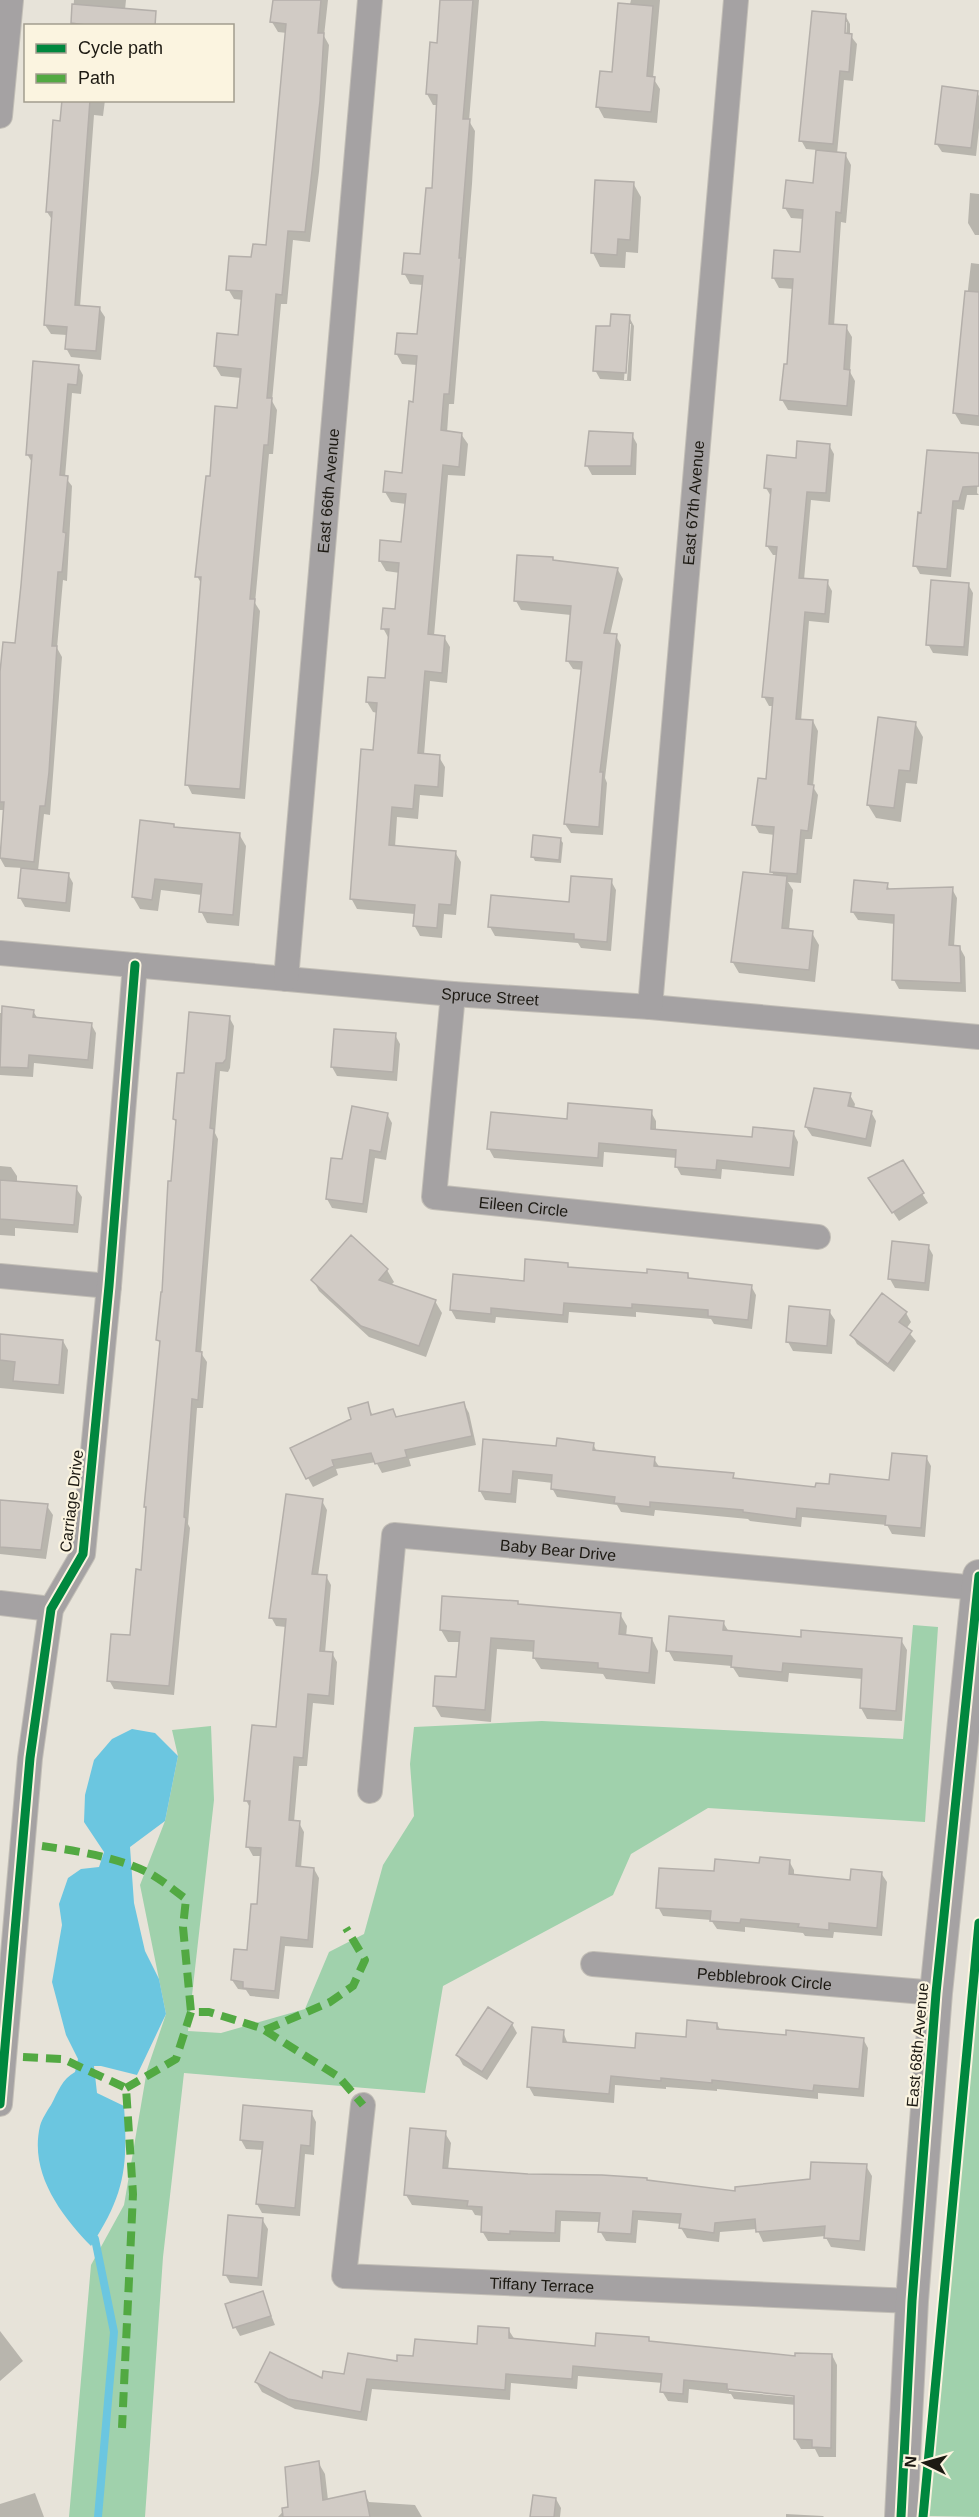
<svg xmlns="http://www.w3.org/2000/svg" width="979" height="2517" font-family="Helvetica,sans-serif">
  <style>
    .forest { fill: #a0d1ac }
    .water { fill: #6bc6e0 }
    .shadow { fill: #0003; fill-rule: evenodd }
    .lines { fill: none; stroke-linecap: round; stroke-linejoin: round }
    .stream { stroke: #6bc6e0; stroke-width: 8 }
    .building { fill: #d1cbc5; stroke: #b4afaa; stroke-width: 1.5 }
    .minor-casing { stroke: #c2beb6; stroke-width: 26 }
    .tertiary-casing { stroke: #c2beb6; stroke-width: 34 }
    .minor { stroke: #a5a2a3; stroke-width: 24 }
    .tertiary { stroke: #a5a2a3; stroke-width: 32 }
    .quiet { stroke: #52a942; stroke-width: 8; stroke-dasharray: 15 8; stroke-linecap: butt }
    .cycleway-casing { stroke: #fbf4e0; stroke-width: 13 }
    .cycleway { stroke: #00873e; stroke-width: 9 }
    .labels { text-anchor: middle; stroke-width: 4.5; stroke-linejoin: round; paint-order: stroke }
    .street-label { font-size: 16px; fill: #1d1a13; stroke: #fbf4e0 }
  </style>
  <rect width="100%" height="100%" fill="#e7e3d9"/>
  <path class="forest" d="M913,1625L938,1627L925,1822L708,1808L631,1854L613,1895L443,1986L425,2093L184,2073L163,2257L145,2517H69L91,2265L124,2205L147,2070L166,2014L140,1885L165,1821L178,1756L172,1730L211,1726L214,1800L188,2031L221,2033L305,2009L329,1952L364,1934L383,1865L414,1816L410,1764L414,1727L542,1721L903,1739Z
    M979,1951V2517L927,2516Z"/>
  <path class="water" d="M132,1729L155,1733L178,1756L165,1821L130,1847L134,1903L145,1951L159,1979L166,2014L137,2075L101,2066H94L97,2093L124,2106C128,2167 125,2194 91,2246C61,2215 29,2173 40,2126C42,2119 47,2111 51,2105C58,2092 62,2079 75,2072L78,2059L66,2035L52,1982L62,1925L59,1904L68,1878L81,1869L99,1867L104,1852L84,1822L85,1795L94,1760L112,1739Z"/>
  <path class="shadow" d="M74,0H126L125,10L131,26H72Z
    M274,0H328L324,36L329,45L319,172L310,242L293,240L287,304H281L272,401L277,410L273,454H269L255,603L260,611L245,799L192,794L187,784L202,585L197,576L211,478L238,410L241,378L221,376L215,366L240,336L243,300L234,299L228,289L253,259L267,247L287,33L278,32L272,22Z
    M442,0H479L469,121L475,131L472,184L454,404H449L447,433L461,434L468,444L465,476L448,475L434,636L444,637L450,647L447,683L430,681L424,755L439,757L445,767L443,797L420,795L418,819L397,817L395,847L455,852L461,862L456,915L444,914L442,938L420,936L414,925L415,914L357,909L351,898L374,751L378,713L373,712L367,702L387,680L389,639L383,628L397,611L400,573L386,571L380,561L403,543L406,504L391,502L385,492L403,475L414,403L417,365L402,364L396,353L418,336L423,285L410,284L404,273L421,256L433,190L438,105H433L427,94L431,44H438Z
    M631,0H660L653,78L660,89L657,123L604,118L598,107L613,74Z
    M845,15L850,24V35L857,44L853,81L844,80L837,154H845L851,165L846,223L841,222L834,326L846,327L852,337L850,372L855,381L852,416L788,410L782,400L788,366L794,289L779,288L773,277L801,253L804,219L791,218L785,208L815,184L817,150L806,149L801,140ZM844,22H847L846,40Z
    M977,92L979,96V128L976,156L942,152L936,143Z
    M64,100H105L103,116L94,115L80,307L99,308L105,317L101,360L71,357L66,348L67,335L51,334L45,325L53,221L47,212Z
    M633,183L641,197L638,253L626,252L625,268L600,267L593,253Z
    M970,193L979,194V235H975L968,223Z
    M971,263L979,264V426L961,424L954,412Z
    M629,317L634,326L631,381L600,379L595,370L611,328ZM628,324H631L627,380H624Z
    M78,366L83,375L81,394L72,393L65,477L72,486L67,581L63,580L57,648L62,657L50,815L44,814L38,871L68,874L73,883L70,912L25,907L20,898L23,868L5,867L0,858L5,810H0V720L16,644L33,464L27,454Z
    M632,435L637,444L636,475H592L587,466Z
    M829,445L834,454L830,502L811,500L804,580L827,582L832,591L829,623L809,621L801,721H813L818,731L813,787L818,795L812,839H805L801,883L788,882L793,890L789,930L812,933L819,945L815,982L739,973L732,961L774,876L772,872L775,835L759,833L754,824L767,781L774,706H769L764,697L778,555H773L767,546L772,498L766,488L797,459Z
    M979,455L977,493L979,495H967L964,510L957,509L951,577L920,574L915,565L923,514Z
    M618,570L623,579L610,635L616,636L621,645L605,778L607,783L603,835L571,833L565,824L583,670L573,669L567,660L571,615L521,610L516,601Z
    M968,584L973,593L968,656L933,653L928,644Z
    M915,723L923,737L917,784L906,783L901,822L876,818L868,805Z
    M173,826L175,829L239,834L246,846L239,926L207,923L201,911L202,895L161,890L158,911L140,909L133,897Z
    M560,839L563,843L561,863L535,861L533,857Z
    M611,881L616,890L611,951L581,948L578,943L495,936L490,927L570,904Z
    M887,885L890,890L952,889L957,898L954,947L960,948L965,957L966,992L899,989L894,980L895,924L858,920L852,911Z
    M33,1011L38,1019L91,1024L96,1033L93,1069L34,1063L33,1077L0,1075V1013Z
    M229,1017L234,1026L230,1068L228,1072L220,1071L215,1133L218,1139L201,1353L207,1362L203,1408H197L188,1524L190,1528L174,1695L114,1689L109,1680L131,1637L142,1571L147,1511L145,1507L161,1345L158,1340L173,1183L177,1123L174,1119L185,1075Z
    M395,1035L400,1044L397,1081L337,1076L332,1067Z
    M850,1095L855,1104L854,1109L871,1112L876,1121L871,1147L812,1136L806,1127Z
    M651,1112L656,1121V1131L753,1139L793,1132L798,1142L794,1176L722,1169L721,1179L681,1175L676,1166L677,1158L604,1152L603,1167L494,1158L489,1149L568,1121Z
    M387,1114L392,1123L386,1160L375,1158L367,1213L332,1208L327,1199Z
    M902,1162L928,1203L899,1221L876,1187Z
    M0,1166L11,1167L17,1176V1183L76,1188L82,1197L78,1233L15,1228V1236L0,1235Z
    M351,1237L387,1270L394,1282L390,1286L435,1301L442,1313L426,1357L369,1337L319,1291L313,1280Z
    M928,1246L933,1255L929,1291L895,1288L890,1279Z
    M567,1265L569,1269L648,1275H688L690,1279L751,1286L756,1295L752,1329L714,1324L711,1319L636,1312V1317L569,1312L568,1323L496,1317L495,1323L456,1319L451,1310Z
    M829,1311L835,1320L832,1354L793,1351L788,1342Z
    M906,1313L911,1322L906,1329L916,1341L894,1372L857,1344L852,1335Z
    M0,1334L9,1336L63,1341L68,1350L64,1394L0,1388Z
    M367,1404L373,1416L393,1410L397,1419L464,1404L469,1413L476,1445L409,1459L411,1466L382,1473L376,1462L336,1469L338,1475L313,1487L308,1478Z
    M485,1441L557,1447L593,1444L597,1452L654,1459L660,1468L733,1475L735,1479L817,1489L830,1486L891,1481L926,1457L931,1466L925,1537L892,1534L887,1525L802,1517L801,1527L750,1521L748,1519L655,1510L654,1516L621,1512L617,1505L557,1497L552,1488L553,1483L518,1479L516,1503L485,1500L480,1491Z
    M322,1501L327,1510L318,1576H326L331,1585L325,1653H332L337,1662L334,1705L313,1703L307,1766H299L294,1822L299,1823L304,1832L301,1868L314,1869L319,1878L313,1948L285,1946L279,1999L250,1996L246,1990L238,1989L232,1980L248,1952L258,1906L262,1856H253L248,1847L251,1810L246,1800L278,1729L286,1627L276,1626L271,1617Z
    M47,1506L53,1515L46,1559L0,1554V1511Z
    M519,1606L620,1614L627,1626L626,1637L652,1639L658,1651L655,1684L606,1679L603,1674L541,1669L534,1658L535,1652L497,1649L491,1722L441,1717L434,1705L458,1679L461,1642H448L441,1630Z
    M723,1622L729,1632L802,1639L901,1640L907,1650L902,1721L867,1719L861,1708L863,1679L789,1673L788,1682L739,1677L732,1666L674,1661L668,1650Z
    M789,1861L794,1870V1876L852,1881L881,1873L887,1882L882,1936L834,1932L833,1938L805,1936L803,1933L745,1927V1932L717,1929L711,1920L663,1916L658,1907L716,1873Z
    M512,2024L517,2033L487,2080L463,2065L458,2056Z
    M717,2024L721,2031L787,2037L863,2039L868,2048L864,2097L818,2093V2099L717,2089V2091L666,2087V2089L615,2085L614,2103L534,2096L529,2087L563,2032L568,2044L636,2050L687,2039Z
    M311,2112L316,2122L314,2155L305,2154L300,2216L262,2213L257,2204L264,2150L246,2149L241,2140Z
    M445,2133L451,2143L448,2170L647,2181L737,2193L811,2181L866,2166L872,2176L865,2251L831,2247L825,2236L763,2242L757,2229L720,2232L719,2242L687,2238L681,2228L682,2224L638,2220L636,2243L606,2241L600,2231L601,2222L561,2221L560,2242L488,2241L482,2231L483,2216L475,2215L472,2210L412,2205L406,2195Z
    M262,2219L268,2229L262,2286L230,2283L225,2274Z
    M262,2293L275,2325L240,2336L235,2327Z
    M508,2329L515,2340L596,2347L648,2338L651,2343L797,2357L832,2355L837,2365L836,2457H819L815,2449H801L795,2439L796,2405L734,2399L731,2394L689,2389L688,2403L668,2401L662,2391L663,2383L578,2376L577,2389L511,2383L510,2400L372,2389L367,2421L295,2409L262,2392L256,2382L323,2381L345,2376L414,2358L479,2345ZM729,2388L802,2395V2398L729,2391Z
    M0,2331L23,2361L0,2381Z
    M318,2462L325,2474L328,2500L364,2493L369,2502L415,2505L422,2517H429H278L289,2505Z
    M35,2493L44,2517H0V2504Z
    M556,2499L561,2508L560,2517H532Z
    M786,2514L823,2516L824,2517H786Z"/>
  <g class="lines">
    <path class="stream" d="M95,2239L114,2332L98,2517"/>
  </g>
  <path class="building" d="M273,0H321L318,33H324L320,101L305,232L288,231L282,295L276,294L267,398H272L268,445H264L250,599H255L240,789L185,785L201,577H195L206,476H210L215,406L237,408L241,369L214,366L217,333L238,335L242,291L226,290L229,256L251,257L253,244L266,245L286,24L270,22Z
    M440,0H473L463,119H470L459,258H461L449,394H444L441,430L462,433L459,467L443,465L428,634L445,636L442,673L425,671L418,753L440,755L438,787L415,785L413,809L392,807L389,845L456,851L451,905L439,904L437,928L413,926L415,905L350,899L361,749L373,750L377,703L366,702L368,677L385,678L389,629H381L383,608L395,609L399,563L379,561L380,540L401,542L406,494L383,492L385,471L402,473L409,401L413,402L417,356L395,354L397,333L417,334L423,276L402,274L404,253L420,254L426,188H432L437,95L426,94L430,42L437,43Z
    M618,3L653,6L647,76L655,77L651,112L596,107L600,71L612,72Z
    M72,4L156,11L155,26H93L71,23Z
    M812,11L846,14L845,33L852,34L849,72L840,71L833,144L799,141Z
    M942,86L978,91L971,148L935,144Z
    M62,100H90L75,305L100,307L96,351L65,349L67,327L44,325L52,212H46L50,160L53,120L60,121Z
    M816,150L846,153L841,213L836,212L829,324L847,325L844,369L850,370L847,406L780,400L784,364H787L793,279L772,278L774,250L800,252L803,210L783,208L786,180L813,183Z
    M595,180L634,182L630,240L618,239L617,255L591,253Z
    M965,291L979,292V416L953,413Z
    M611,314L630,315L626,373L593,371L596,326H610Z
    M33,361L79,365L77,385L68,384L60,475L68,476L63,532L66,533L62,572H58L52,646H57L49,772L45,806H40L34,862L0,858L4,802H0V672L3,642L15,643L21,585L32,455H26Z
    M589,431L633,433L631,466H585Z
    M797,441L830,444L826,493L807,492L799,578L828,580L825,614L805,612L796,719L813,720L808,784L814,785L808,831L801,830L797,874L770,872L774,827L752,825L758,778L766,779L773,698L762,697L777,547L766,546L771,489L764,488L767,455L796,458Z
    M927,450L979,453V486L963,487L959,501H953L947,569L913,566L918,512L921,513Z
    M517,555L553,557V560L618,568L604,633L617,634L600,772H603L599,827L564,824L582,662L566,661L571,606L514,601Z
    M931,580L969,583L964,647L926,645Z
    M878,717L916,722L910,771L899,770L894,808L867,805Z
    M140,820L174,824V827L240,833L233,915L199,912L202,884L155,879L152,900L132,897Z
    M533,835L561,838L559,860L531,857Z
    M21,868L69,873L66,903L18,898Z
    M743,872L787,876L782,928L813,931L809,970L731,962Z
    M571,876L612,879L607,942L574,939V934L488,927L491,895L569,902Z
    M854,880L888,883L887,889L953,887L949,945L960,946L961,983L892,980L894,915L851,912Z
    M2,1006L34,1010L33,1017L92,1023L88,1060L29,1055L28,1068L0,1067Z
    M189,1012L230,1016L226,1059L223,1063H216L210,1128L214,1129L196,1351L202,1352L198,1400L192,1399L184,1517L186,1518L169,1686L107,1681L111,1634L130,1635L136,1569L141,1570L146,1507H144L160,1341L156,1340L161,1292H162L168,1181H171L176,1120L173,1119L177,1073H184Z
    M334,1029L396,1033L393,1072L331,1067Z
    M814,1088L851,1093L848,1106L872,1111L866,1139L805,1127Z
    M568,1103L652,1110L651,1129L752,1137L753,1127L794,1131L790,1168L717,1160L716,1170L675,1167L676,1150L599,1143L598,1158L487,1149L491,1112L567,1119Z
    M352,1106L388,1113L381,1152L370,1150L363,1204L326,1199L331,1158L342,1159Z
    M903,1160L924,1193L892,1213L868,1178Z
    M0,1180L77,1186L74,1225L0,1219Z
    M351,1235L388,1269L379,1280L436,1300L419,1346L361,1326L311,1280Z
    M892,1241L929,1245L925,1283L888,1279Z
    M525,1259L568,1263V1267L647,1273V1269L688,1273V1278L752,1285L748,1320L708,1316V1310L632,1304V1308L564,1303L563,1315L491,1308V1314L450,1310L453,1274L524,1281Z
    M882,1293L907,1312L899,1322L912,1331L888,1364L850,1335Z
    M789,1306L830,1310L827,1346L786,1342Z
    M0,1334L63,1340L59,1385L13,1381L15,1362L0,1360Z
    M368,1402L371,1415L393,1409L396,1417L464,1402L472,1436L405,1450L407,1457L375,1464L371,1453L332,1460L334,1466L306,1479L290,1448L351,1419L348,1408Z
    M557,1438L594,1443L593,1450L655,1457L654,1466L734,1473L733,1478L815,1487L816,1483L829,1484L830,1474L889,1480L892,1453L927,1456L921,1528L885,1525L886,1516L797,1508L796,1519L743,1512V1510L650,1502V1507L614,1503L615,1497L551,1489L552,1475L513,1471L511,1494L479,1491L483,1439L556,1446Z
    M286,1494L323,1499L312,1574L327,1575L320,1651L333,1652L329,1696L308,1694L303,1758L294,1757L289,1820L300,1821L296,1866L314,1868L308,1940L281,1937L275,1991L243,1988V1982L231,1980L234,1949L247,1950L251,1904H257L261,1848L246,1847L250,1801H244L252,1725L276,1727L286,1619L269,1618Z
    M0,1500L48,1504L41,1550L0,1547Z
    M442,1596L518,1601V1604L621,1613L619,1634L652,1638L649,1673L598,1668V1663L533,1658L534,1641L491,1638L485,1710L433,1706L435,1676L456,1677L460,1632L440,1630Z
    M669,1616L724,1621L723,1630L801,1637V1630L902,1638L896,1711L860,1708L862,1669L783,1663L782,1672L731,1667L732,1656L666,1651Z
    M760,1857L790,1860L789,1874L850,1880L851,1869L882,1872L877,1928L829,1923V1930L798,1927L799,1924L741,1919L740,1923L710,1921L711,1911L656,1908L659,1868L714,1871L715,1859L759,1863Z
    M488,2007L513,2023L482,2072L456,2055Z
    M687,2020L717,2023V2029L786,2035V2030L864,2038L859,2089L814,2085L813,2091L712,2080V2083L661,2078V2081L611,2076L609,2094L527,2087L532,2027L564,2030L563,2042L635,2048L636,2033L686,2037Z
    M243,2105L312,2111L310,2146L301,2145L295,2208L256,2204L263,2142L240,2140Z
    M410,2128L446,2131L443,2168L528,2174L602,2175L647,2178V2180L735,2191V2187L810,2179L811,2162L867,2164L860,2241L824,2238L825,2226L756,2232L755,2219L715,2223L714,2233L679,2228L681,2214L633,2211L631,2234L598,2232L600,2213L556,2211L555,2233L510,2231V2234L481,2232L482,2207L467,2206L468,2201L404,2195Z
    M228,2215L263,2218L258,2278L223,2275Z
    M263,2291L271,2316L233,2328L225,2304Z
    M478,2326L509,2328V2338L595,2346L596,2333L649,2337V2341L795,2356V2353L832,2354L831,2448L812,2447V2440L794,2439V2396L727,2389V2384L684,2380L683,2394L660,2392L662,2374L573,2366L572,2379L506,2374L505,2390L367,2379L361,2412L288,2399L255,2382L270,2352L322,2378L323,2371L344,2374L348,2353L397,2361V2355L413,2356L415,2339L477,2344Z
    M319,2461L323,2500L365,2491L370,2517H283L282,2508L288,2507L285,2467Z
    M533,2495L556,2498L554,2517H530Z"/>
  <g class="lines">
    <defs>
      <g id="minor">
        <path d="M0,116L11,0"/>
        <path id="s1" d="M0,953L453,994L650,1007L979,1037"/>
        <path id="s2" d="M286,979L370,0"/>
        <path id="s3" d="M453,994L434,1197L818,1237"/>
        <path id="s4" d="M650,1007L736,0"/>
        <path d="M0,1276L109,1286"/>
        <path d="M0,1603L51,1609"/>
        <path id="s5" d="M370,1791L394,1535L978,1588"/>
        <path id="s6" d="M593,1964L936,1993"/>
        <path d="M0,2104L30,1758L51,1609L83,1554L109,1286L135,965"/>
        <path id="s7" d="M363,2105L344,2276L912,2301"/>
      </g>
      <path id="tertiary" d="M901,2517L912,2301L936,1993L979,1576"/>
    </defs>
    <use href="#minor" class="minor-casing"/>
    <use href="#tertiary" class="tertiary-casing"/>
    <use href="#minor" class="minor"/>
    <use href="#tertiary" class="tertiary"/>
    <path class="quiet" d="M42,1846C78,1851 118,1857 151,1874C163,1881 175,1891 186,1899L183,1927L191,2012
      M265,2030L330,2002L353,1986L365,1960L346,1928
      M23,2057L63,2059L126,2088L133,2194L122,2428
      M126,2088L176,2059L191,2012H209L261,2028L339,2077L363,2105"/>
    <defs>
      <path id="cycleway" d="M0,2104L30,1758L51,1609L83,1554L109,1286L135,965
        M901,2517L912,2301L936,1993L979,1576
        M923,2517L979,1923"/>
    </defs>
    <use href="#cycleway" class="cycleway-casing"/>
    <use href="#cycleway" class="cycleway"/>
  </g>
  <g class="labels">
    <g class="street-label">
      <text dy="6" stroke="none"><textPath href="#s2" startOffset="490">East 66th Avenue</textPath></text>
      <text dy="6" stroke="none"><textPath href="#s4" startOffset="506">East 67th Avenue</textPath></text>
      <text dy="6" stroke="none"><textPath href="#s1" startOffset="492">Spruce Street</textPath></text>
      <text dy="6" stroke="none"><textPath href="#s3" startOffset="294">Eileen Circle</textPath></text>
      <text transform="translate(71 1501) rotate(-83)" y="6">Carriage Drive</text>
      <text dy="6" stroke="none"><textPath href="#s5" startOffset="422">Baby Bear Drive</textPath></text>
      <text dy="6" stroke="none"><textPath href="#s6" startOffset="172">Pebblebrook Circle</textPath></text>
      <text transform="translate(917 2045) rotate(-85)" y="6">East 68th Avenue</text>
      <text dy="6" stroke="none"><textPath href="#s7" startOffset="370">Tiffany Terrace</textPath></text>
    </g>
  </g>
  <rect x="24" y="24" width="210" height="78" fill="#fbf4e0" stroke="#a29d8e" stroke-width="1.5"/>
  <rect x="36" y="44" width="30" height="9" fill="#00873e" stroke="#a29d8e" stroke-width="1.5"/>
  <text x="78" y="54" font-size="18" fill="#1d1a13">Cycle path</text>
  <rect x="36" y="74" width="30" height="9" fill="#52a942" stroke="#a29d8e" stroke-width="1.5"/>
  <text x="78" y="84" font-size="18" fill="#1d1a13">Path</text>
  <g transform="translate(925 2463) rotate(275)" stroke="#fbf4e0" stroke-width="4.5" paint-order="stroke">
  <path d="M0-4.5L10 22L0 15L-10 22Z" fill="#1d1a13"/>
  <text y="-9" font-size="16" font-weight="bold" text-anchor="middle" fill="#1d1a13">N</text>
  </g>
</svg>
